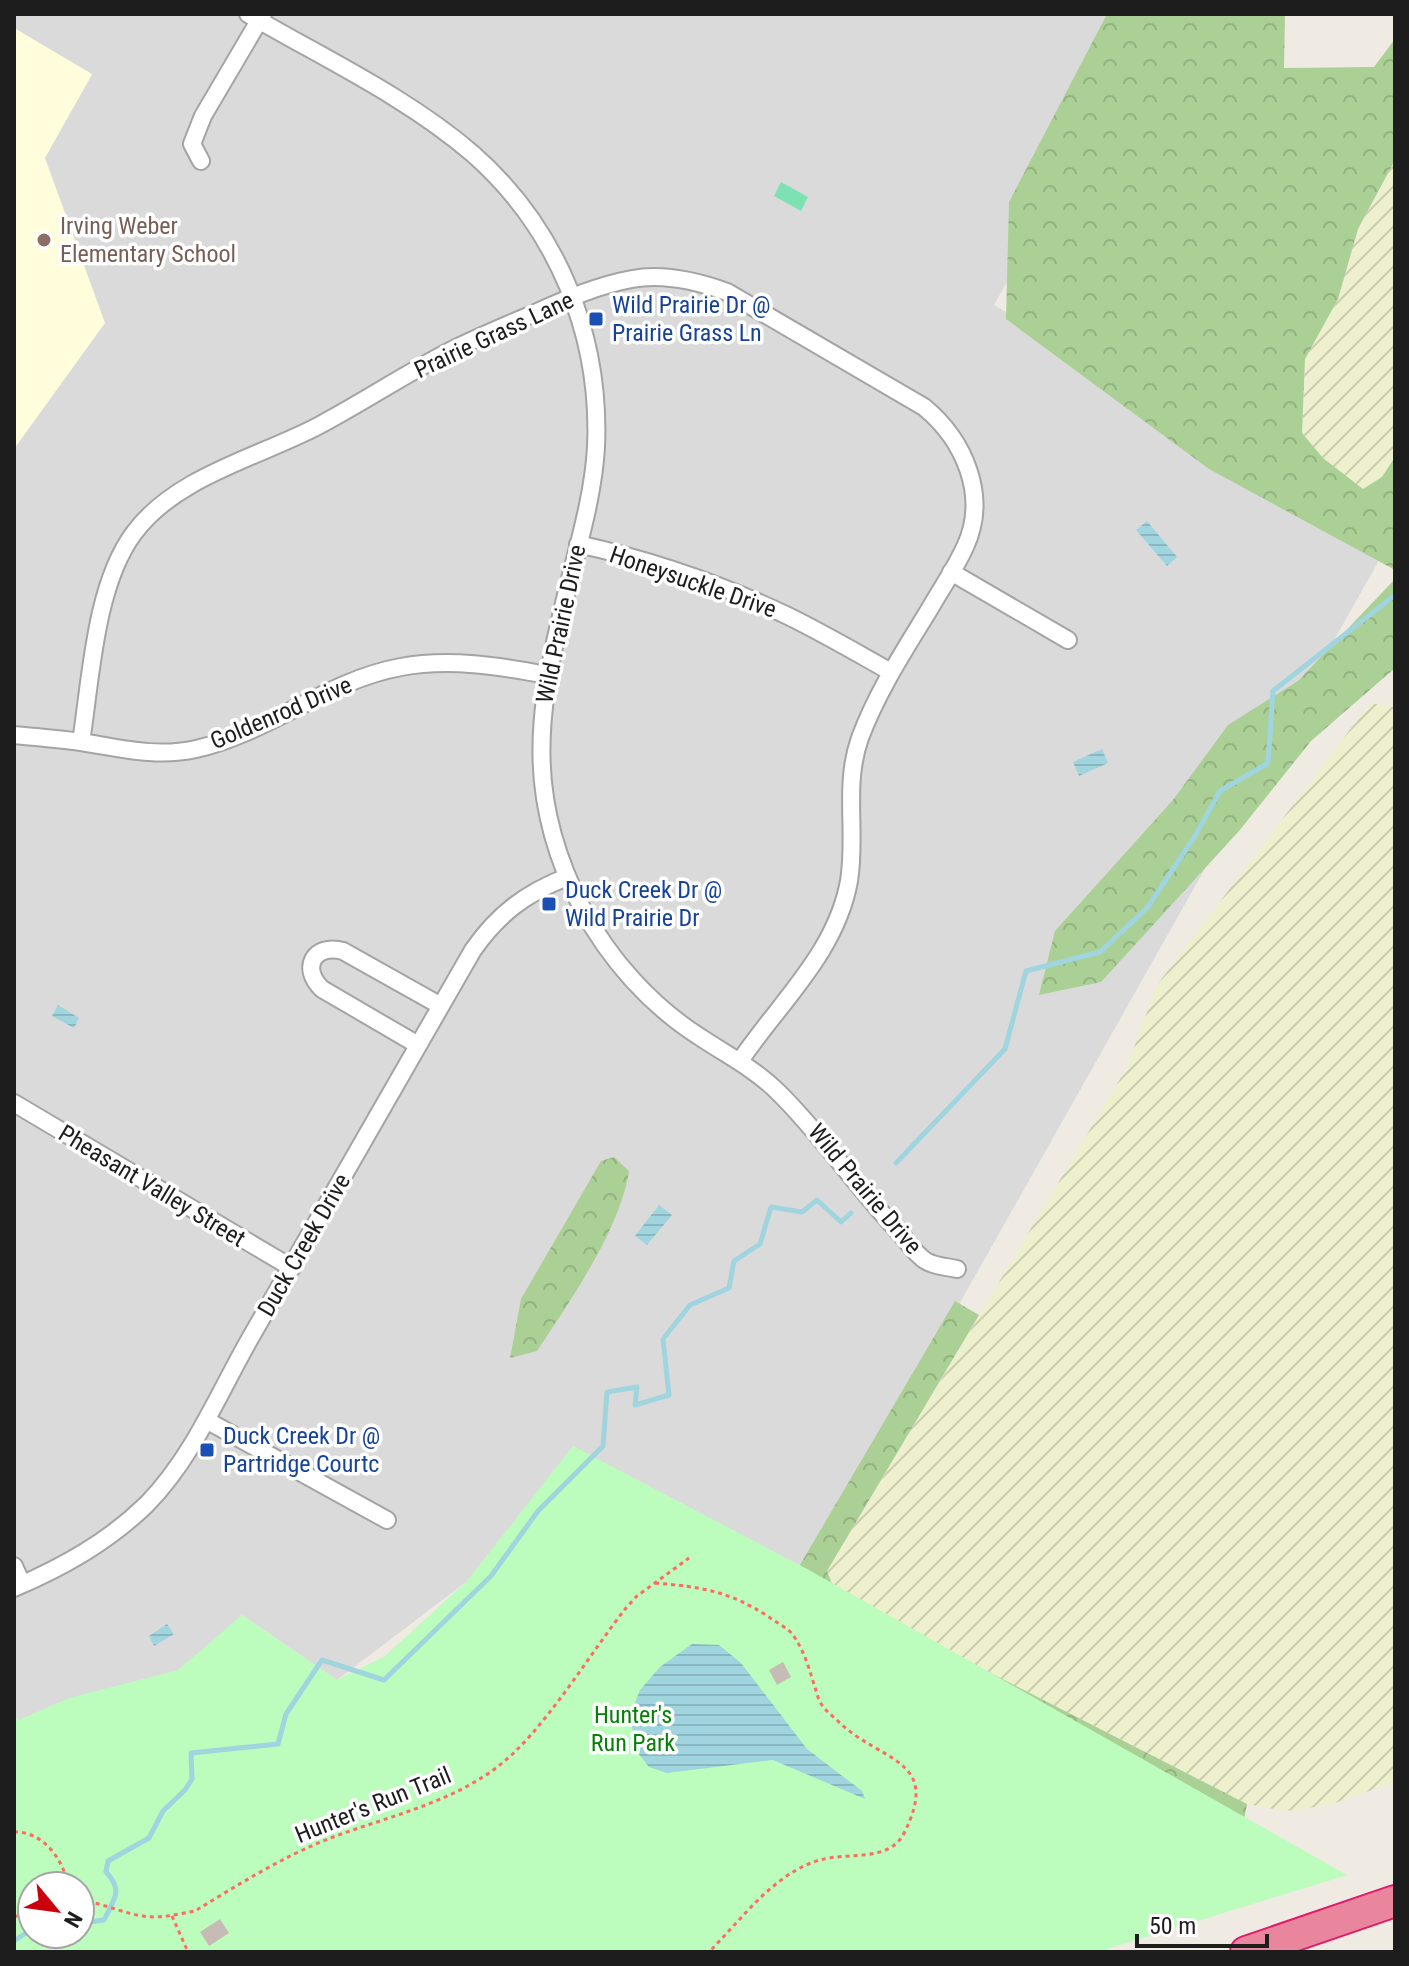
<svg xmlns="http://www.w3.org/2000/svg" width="1409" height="1966" font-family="'Roboto Condensed',sans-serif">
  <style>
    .residential { fill: #dbdada }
    .education { fill: #fffddb }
    .farmland { fill: url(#farmland-furrows) }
    .forest { fill: url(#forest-crowns) }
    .park { fill: #bcfcbd; fill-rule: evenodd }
    .pitch { fill: #7ce2b4 }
    .water { fill: url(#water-rules) }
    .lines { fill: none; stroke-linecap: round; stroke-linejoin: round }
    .stream { stroke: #a0d4df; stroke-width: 5 }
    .building { fill: #c7bcb5 }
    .street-casing { stroke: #a4a4a4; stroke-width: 20 }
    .highway-casing { stroke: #e01b6b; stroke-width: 34 }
    .path { stroke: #ff6a63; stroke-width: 3; stroke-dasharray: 4 4; stroke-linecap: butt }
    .street { stroke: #fff; stroke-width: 16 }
    .highway { stroke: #ea859e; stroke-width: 30 }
    .education-dot { fill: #8d6e63; stroke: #fff; stroke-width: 3 }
    .transit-dot { fill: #1a4fb4; stroke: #fff; stroke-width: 3 }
    .labels { text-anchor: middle; stroke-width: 7; stroke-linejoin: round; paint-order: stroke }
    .education-label { font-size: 24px; fill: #785e54; stroke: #fff; text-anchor: start }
    .transit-label { font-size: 24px; fill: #164399; stroke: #fff; text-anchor: start }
    .street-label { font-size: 24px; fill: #1d1d1d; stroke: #fff }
    .park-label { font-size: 24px; fill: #068009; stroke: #fff }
  </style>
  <defs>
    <pattern id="farmland-furrows" width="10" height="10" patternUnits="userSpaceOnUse" patternTransform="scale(2)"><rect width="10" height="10" fill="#eeefcc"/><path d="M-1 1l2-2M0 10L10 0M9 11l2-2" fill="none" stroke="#ccccaf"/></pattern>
    <pattern id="forest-crowns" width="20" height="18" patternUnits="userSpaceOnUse" patternTransform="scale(2)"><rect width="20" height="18" fill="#aad095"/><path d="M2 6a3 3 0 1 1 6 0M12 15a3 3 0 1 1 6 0" fill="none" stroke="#92b280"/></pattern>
    <pattern id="water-rules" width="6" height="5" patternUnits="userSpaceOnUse" patternTransform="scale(2)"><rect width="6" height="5" fill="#a0d4df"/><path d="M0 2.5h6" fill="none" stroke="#89b6bf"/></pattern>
  </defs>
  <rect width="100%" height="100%" fill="#efeae2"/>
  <path class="residential" d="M14,14H1157L994,305L1390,541L809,1570L466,1582L337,1680L242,1615L32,1886V1934L40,1952H14V211L92,75L14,28Z"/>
  <path class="education" d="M14,28L92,74L45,158L105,323L14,449Z"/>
  <path class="farmland" d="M1395,160V457L1382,477L1363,489L1323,458L1302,433L1305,359L1338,299L1358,229Z
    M1370,703L1395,707V1782L1329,1805L1286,1811L1247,1804L836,1594L827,1571L1126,1069L1157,985Z"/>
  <path class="forest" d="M1107,14H1285L1284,68L1374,67L1395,39V160L1358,229L1338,299L1305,359L1302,433L1323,458L1363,489L1382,477L1395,457V570L1209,469L1006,319L1009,202Z
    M1395,579V668L1311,741L1239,831L1101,982L1039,995L1055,931L1173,800L1228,725L1298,681Z
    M614,1157L629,1171C620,1230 570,1301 537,1351L510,1358L521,1299L601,1161Z
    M955,1301L979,1315L827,1571L836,1594L1247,1804L1243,1825L1212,1836L1171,1830L686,1550L638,1588L504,1743L450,1773L341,1818L348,1785L438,1720L502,1651L599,1598L631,1548L670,1509L797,1570Z"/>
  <path class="park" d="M573,1446L809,1570L1347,1875L1097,1952H14V1714L19,1720L69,1698L178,1670L242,1615L337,1680L385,1656L466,1582ZM32,1886H80V1934H32Z"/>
  <path class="pitch" d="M781,182L808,197L801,211L774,196Z"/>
  <path class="water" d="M1147,521L1177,557L1167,566L1136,530Z
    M1102,749L1108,763L1079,776L1073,762Z
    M58,1005L79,1018L74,1028L52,1016Z
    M659,1205L672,1215L647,1245L635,1236Z
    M167,1624L174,1634L154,1646L149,1636Z
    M692,1644L719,1645L741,1663L807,1749L862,1791L865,1799L773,1760L667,1773L649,1767L634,1748L631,1713L640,1690L660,1667Z"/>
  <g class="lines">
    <path class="stream" d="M896,1163L1005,1049L1026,971L1100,952L1147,908L1195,836L1220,791L1268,763L1273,691L1395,595
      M80,1923L104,1920C114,1899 124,1891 106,1872L108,1861L149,1838L163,1811L185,1790L192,1779L191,1753L278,1744L286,1714L322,1660L384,1680L491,1576L538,1511L603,1446L607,1392L637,1387L635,1405L669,1395L663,1339L690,1305L729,1288L734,1261L760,1244L771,1207L802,1212L817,1200L841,1222L851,1213
      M14,1941L32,1929"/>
  </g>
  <path class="building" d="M783,1662L791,1677L777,1685L769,1670Z
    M220,1919L229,1933L209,1946L200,1932Z"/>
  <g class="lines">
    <defs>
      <path id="street" d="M248,14C323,58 407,97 473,154C557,228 601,335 596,447C593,502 574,558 562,612C535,722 528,804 582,908C609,959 651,1006 700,1037C727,1055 755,1069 778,1092C823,1136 856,1187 899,1232C907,1241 916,1255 926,1261C934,1266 948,1267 957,1269
        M201,161L192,144L203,116L263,14
        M578,544C650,560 721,584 788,616C823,633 857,653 891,672
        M951,572L1068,640
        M14,735C36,737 59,739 81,742C120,748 156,758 196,749C268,733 328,680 401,667C449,658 499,666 547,675
        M81,742C91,678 95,585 134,533C176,476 260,457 320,425C367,400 411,370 458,347C483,335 509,324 535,313C566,299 599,285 632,279C664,273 697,281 727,292L924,407C964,440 989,496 965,547C955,569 941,589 929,610C904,651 877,692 860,738C843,785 857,833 849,881C836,953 779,1003 740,1061
        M418,1045L322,989C300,968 314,943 343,951L441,1006
        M14,1103L292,1268
        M206,1420L387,1520
        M14,1566L22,1584
        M14,1588C63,1567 108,1542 147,1504C194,1456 219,1392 252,1335C326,1207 399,1078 473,950C498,914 526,893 567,877"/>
      <path id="highway" d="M1246,1952L1395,1901"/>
    </defs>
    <use href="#street" class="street-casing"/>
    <use href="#highway" class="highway-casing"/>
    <path class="path" d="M655,1583C702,1587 729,1591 769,1617C777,1623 788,1628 793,1635C806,1653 811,1676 818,1697C821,1707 829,1713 837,1720C879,1763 944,1757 903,1835C888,1862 847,1852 820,1860C774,1873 742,1919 709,1952
      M14,1832C43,1831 64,1860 68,1886
      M80,1900C102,1903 122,1913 143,1916C160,1919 178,1914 195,1911C236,1886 284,1856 328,1839C385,1817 446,1805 496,1768C543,1733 588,1656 626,1608L637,1596L689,1558
      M172,1916L188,1952
      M14,1917L32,1910"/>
    <use href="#street" class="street"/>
    <use href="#highway" class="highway"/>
  </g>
  <circle class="education-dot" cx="44" cy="240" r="8"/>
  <g class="transit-dot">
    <rect x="588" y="311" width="16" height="16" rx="4"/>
    <rect x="541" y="896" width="16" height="16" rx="4"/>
    <rect x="199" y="1442" width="16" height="16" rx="4"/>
  </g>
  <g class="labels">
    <g class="education-label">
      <text x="60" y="234">Irving Weber<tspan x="60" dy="28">Elementary School</tspan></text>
    </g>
    <g class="transit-label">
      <text x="612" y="313">Wild Prairie Dr @<tspan x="612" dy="28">Prairie Grass Ln</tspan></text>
      <text x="565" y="898">Duck Creek Dr @<tspan x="565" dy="28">Wild Prairie Dr</tspan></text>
      <text x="223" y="1444">Duck Creek Dr @<tspan x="223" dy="28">Partridge Courtc</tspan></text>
    </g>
    <g class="street-label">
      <text transform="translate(494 335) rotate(-25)" y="8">Prairie Grass Lane</text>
      <text transform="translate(693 582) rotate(19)" y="8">Honeysuckle Drive</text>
      <text transform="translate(561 624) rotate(-78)" y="8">Wild Prairie Drive</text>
      <text transform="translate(281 713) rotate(-23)" y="8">Goldenrod Drive</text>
      <text transform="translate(152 1186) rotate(31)" y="8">Pheasant Valley Street</text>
      <text transform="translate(865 1189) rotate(50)" y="8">Wild Prairie Drive</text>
      <text transform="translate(304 1245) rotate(-60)" y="8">Duck Creek Drive</text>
      <text transform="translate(373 1805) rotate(-22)" y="8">Hunter's Run Trail</text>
    </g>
    <g class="park-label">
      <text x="633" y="1723">Hunter's<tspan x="633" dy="28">Run Park</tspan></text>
    </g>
  </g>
  <rect width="1409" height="1966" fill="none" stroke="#1d1d1d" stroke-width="32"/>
  <g transform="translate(56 1910) rotate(119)"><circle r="38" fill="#ffffff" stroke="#a5a5a5" stroke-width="2"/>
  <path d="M0-6L14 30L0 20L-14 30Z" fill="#ca000c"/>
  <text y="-12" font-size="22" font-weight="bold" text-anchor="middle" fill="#1d1d1d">N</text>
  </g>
  <path d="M1137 1934v12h130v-12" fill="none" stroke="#1d1d1d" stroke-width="4"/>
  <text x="1149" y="1934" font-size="24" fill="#1d1d1d" stroke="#ffffff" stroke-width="6" paint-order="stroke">50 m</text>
</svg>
